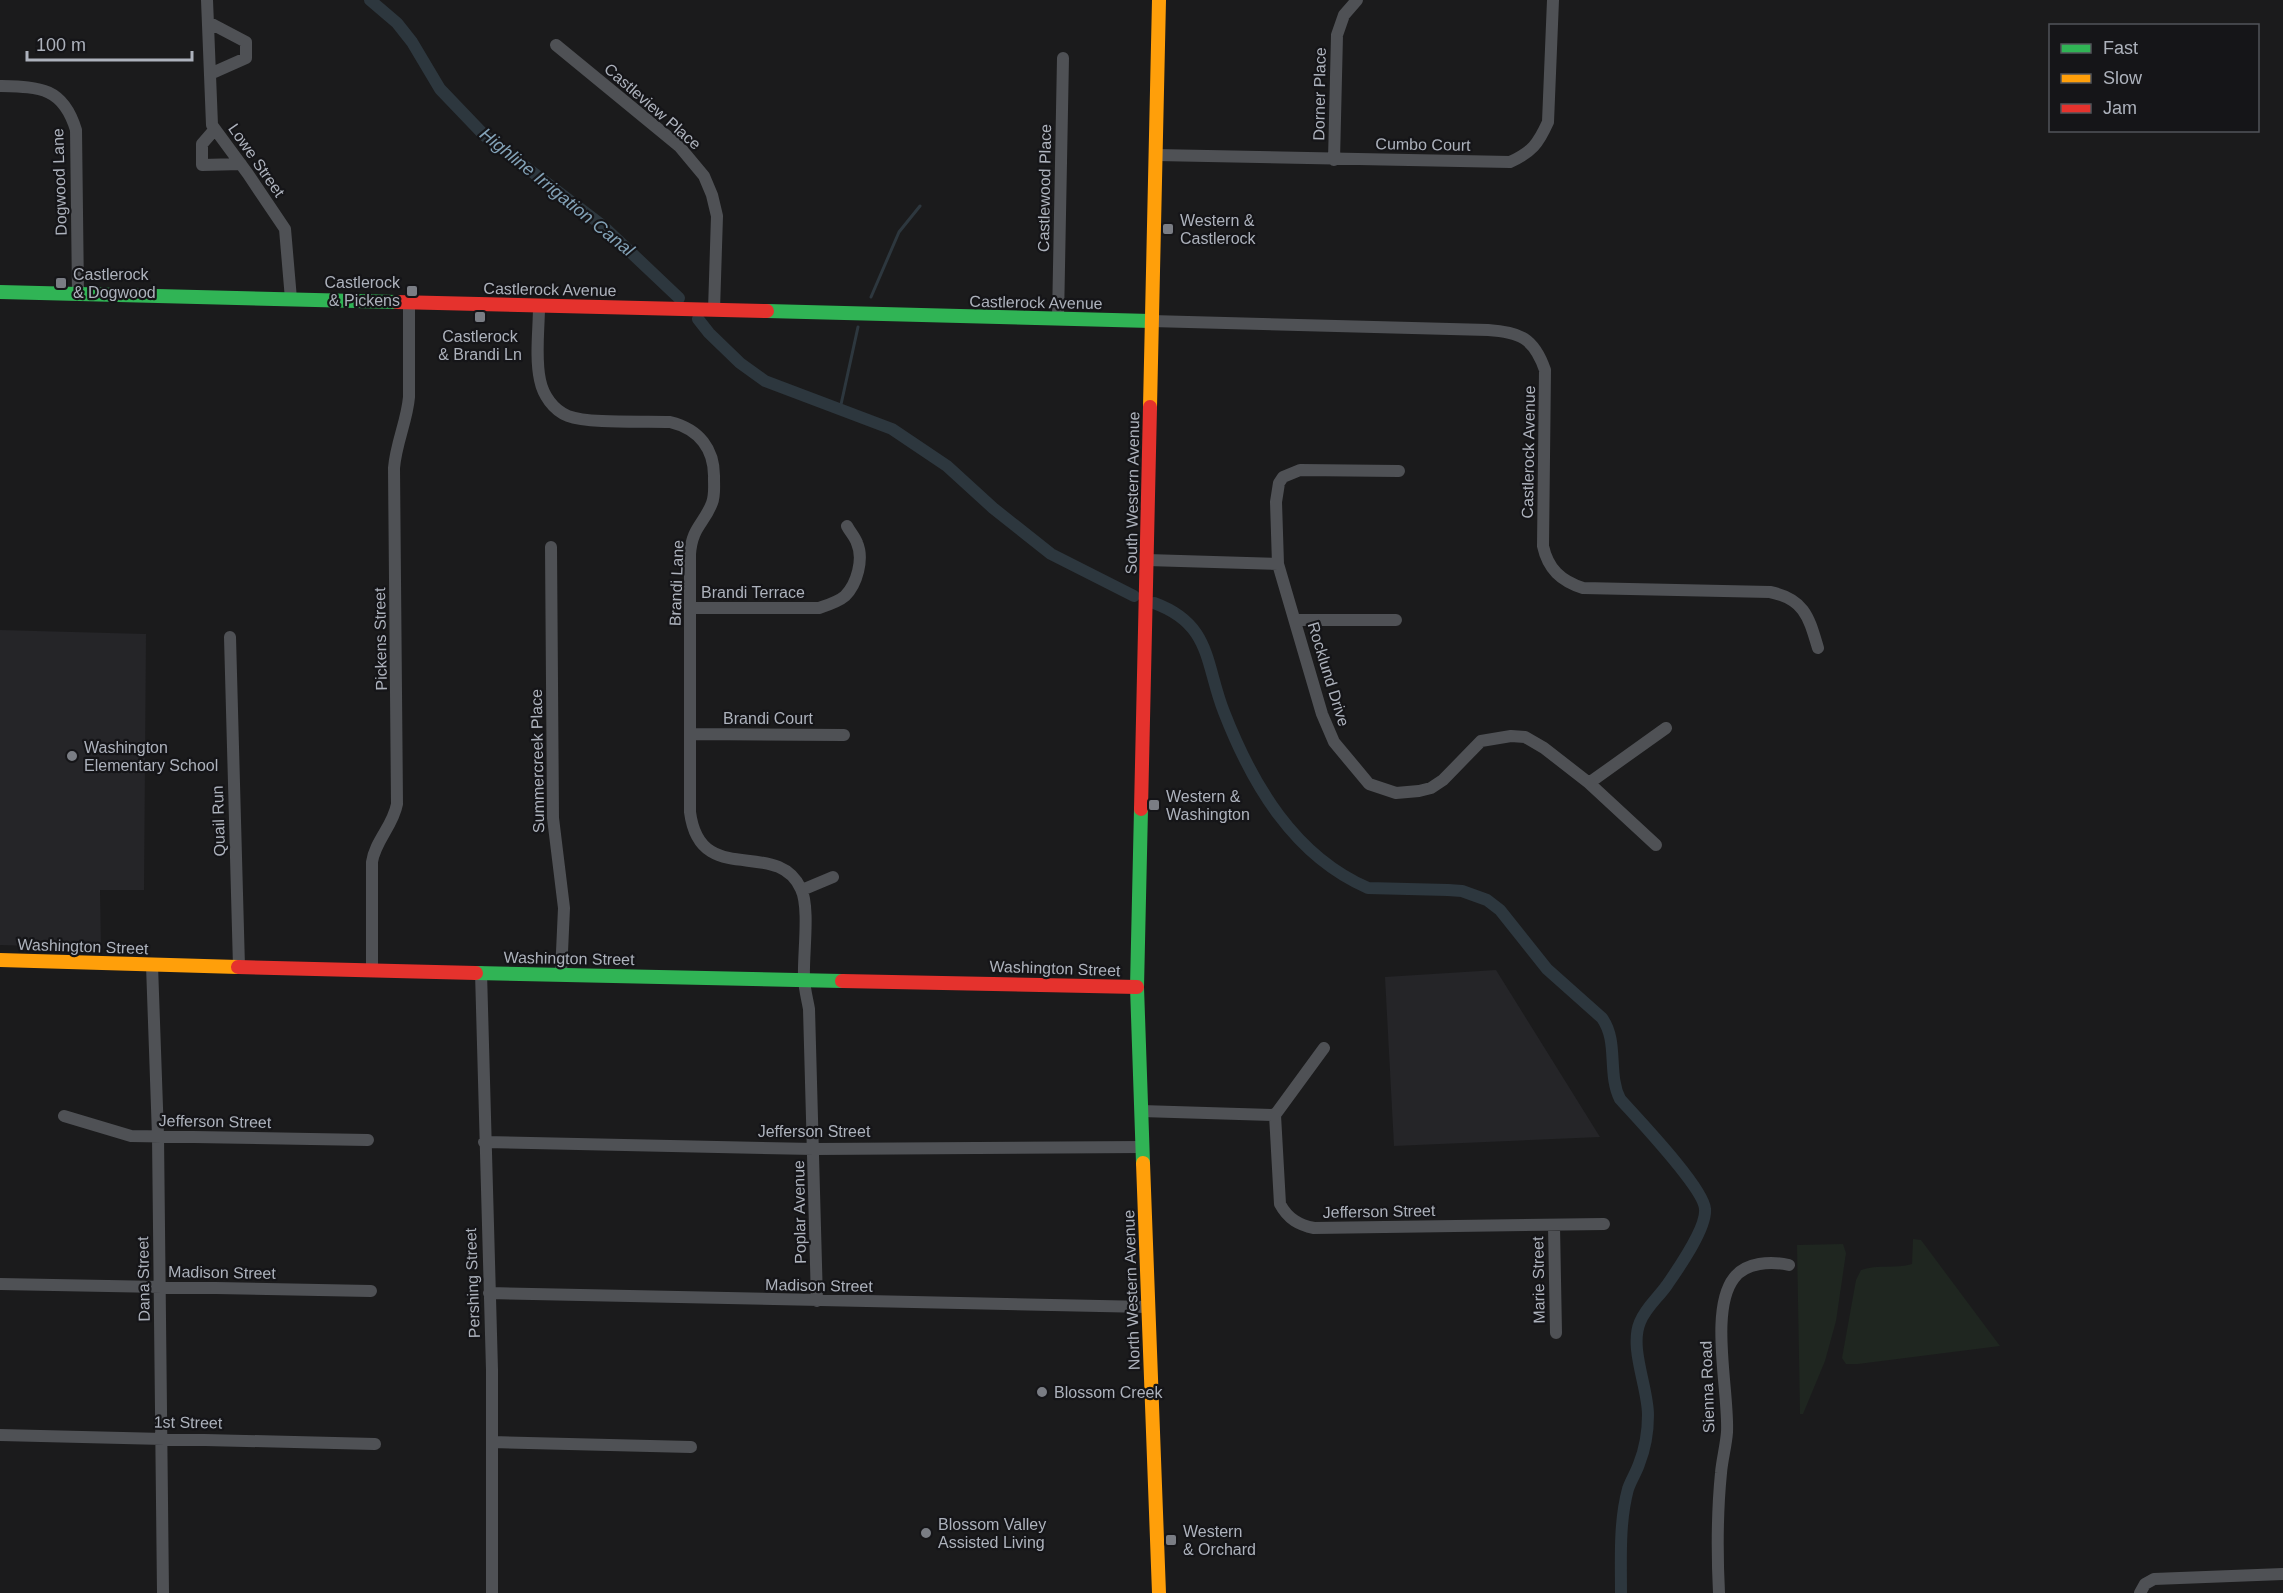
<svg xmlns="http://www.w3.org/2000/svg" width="2283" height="1593" font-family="Arial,sans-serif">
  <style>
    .built { fill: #252528 }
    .green { fill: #1f2620 }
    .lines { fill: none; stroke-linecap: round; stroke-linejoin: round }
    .stream { stroke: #2d373e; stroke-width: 3 }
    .canal { stroke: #2d373e; stroke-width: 12 }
    .street { stroke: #4f5155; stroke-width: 12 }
    .fast { stroke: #30b455; stroke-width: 14 }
    .slow { stroke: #ff9f0a; stroke-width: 14 }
    .jam { stroke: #e5322d; stroke-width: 14 }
    .poi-dot { fill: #7a7d84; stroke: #151518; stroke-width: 2 }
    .labels { text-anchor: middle; stroke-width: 4.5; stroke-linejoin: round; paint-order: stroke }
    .street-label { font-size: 16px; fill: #adb2bc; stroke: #151518 }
    .poi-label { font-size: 16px; fill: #adb2bc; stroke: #151518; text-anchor: start }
    .water-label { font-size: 18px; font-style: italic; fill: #83a2b7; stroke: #151518 }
  </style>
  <rect width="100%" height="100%" fill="#1b1b1c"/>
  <path class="built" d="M0,630L146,634L144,890H100L101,948L0,945Z
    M1496,970L1600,1137L1394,1146L1385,977Z"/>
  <path class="green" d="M1913,1239L1921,1240L2000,1346L1858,1364H1846L1842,1358L1856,1280L1861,1270C1878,1264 1895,1269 1912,1264Z
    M1843,1244L1846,1253L1836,1321L1825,1361L1803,1414H1800L1797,1245Z"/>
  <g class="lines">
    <path class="stream" d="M871,297L899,232L920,206
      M840,409L858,327"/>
    <path class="canal" d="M370,0L397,23L412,42L440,89L485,136L603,226L679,298
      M698,319L709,333L740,363L765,381L892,429L947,466L993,508L1051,554L1134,596
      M1154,603C1212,624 1205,664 1224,712C1252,784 1294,856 1368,888L1448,890L1462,891L1487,900L1500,910L1547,969L1602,1018C1619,1042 1607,1073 1620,1099C1637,1118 1704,1188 1705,1209C1707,1228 1678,1269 1667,1285C1658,1298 1646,1307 1640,1322C1629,1348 1648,1387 1648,1415C1648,1432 1645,1449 1639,1464C1636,1473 1631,1480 1628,1489C1619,1522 1621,1559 1621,1593"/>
    <path class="street" d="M207,0L212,125L248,174L285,229L291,299
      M208,22L246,42V58L210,74
      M556,45L679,146L704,176L712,195L717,216L714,310
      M0,86C40,87 63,87 76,130L78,294
      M215,129L202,144V165L241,164
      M1156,155L1510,162C1532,152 1538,144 1548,122L1553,0
      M1334,160L1337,35L1344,15L1357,0
      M539,306C539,329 535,357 540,380C543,395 553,410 568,416C589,424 645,421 670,422C699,429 715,449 714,479C714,487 715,495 712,503C704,524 692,527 690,554V812C700,890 777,836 801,889C810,907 803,955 804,977C804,987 807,998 809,1009L817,1301
      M1058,319L1063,58
      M1151,321L1488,330C1520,332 1534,338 1545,370L1543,546C1548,569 1561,581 1583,588L1770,592C1805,599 1809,618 1818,648
      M551,547L553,818L564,908L561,974
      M1147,560L1278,564L1322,714L1334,742L1369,784L1396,793L1419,791L1431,788L1443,780L1481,741L1511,736L1525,737L1544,748L1589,783L1656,845
      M1278,564L1276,502L1279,483L1283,477L1300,470L1399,471
      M690,608H819C828,605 838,602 845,596C857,584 864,559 857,543C855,537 850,532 847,526
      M1295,620H1396
      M230,637L239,967
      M691,734L844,735
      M1589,783L1666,728
      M802,890L833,877
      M152,965L158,1136L163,1593
      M372,971V862C375,841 393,826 397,804L394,468C396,443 407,421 409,397V302
      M481,972L492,1370V1593
      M1141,1111L1275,1115
      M1275,1115L1280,1204C1288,1219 1299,1225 1314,1228L1604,1224
      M1275,1115L1324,1048
      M64,1116L131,1136L368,1140
      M484,1142L814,1149L1143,1147
      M1554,1226L1556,1333
      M0,1284L371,1291
      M489,1293L1148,1307
      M0,1435L375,1444
      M492,1442L691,1447
      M1719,1593C1717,1553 1717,1513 1721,1473C1722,1460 1726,1446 1727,1432C1729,1392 1709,1310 1734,1278C1746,1262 1771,1261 1789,1265
      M2140,1593L2145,1584L2154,1579L2283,1574"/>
    <path class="fast" d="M0,292L396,302
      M767,311L1151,321
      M1141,809L1137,987L1143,1163
      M476,973L842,981"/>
    <path class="slow" d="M1150,407L1159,0
      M0,960L238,967
      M1143,1163L1159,1593"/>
    <path class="jam" d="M396,302L767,311
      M1141,809L1150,407
      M238,967L476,973
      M842,981L1137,987"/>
  </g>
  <g class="poi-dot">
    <rect x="1162" y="223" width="12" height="12" rx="3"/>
    <rect x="55" y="277" width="12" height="12" rx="3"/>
    <rect x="406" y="285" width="12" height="12" rx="3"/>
    <rect x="474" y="311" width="12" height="12" rx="3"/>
    <circle cx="72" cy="756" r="6"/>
    <rect x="1148" y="799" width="12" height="12" rx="3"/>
    <circle cx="1042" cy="1392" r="6"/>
    <circle cx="926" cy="1533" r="6"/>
    <rect x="1165" y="1534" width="12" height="12" rx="3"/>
  </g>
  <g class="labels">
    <g class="street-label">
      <text transform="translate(1319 94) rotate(-89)" y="6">Dorner Place</text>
      <text transform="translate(653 106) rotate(41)" y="6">Castleview Place</text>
      <text transform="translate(1423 144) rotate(1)" y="6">Cumbo Court</text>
      <text transform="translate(257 160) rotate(55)" y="6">Lowe Street</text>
      <text transform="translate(59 182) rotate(-92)" y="6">Dogwood Lane</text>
      <text transform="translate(1044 188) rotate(-89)" y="6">Castlewood Place</text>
      <text transform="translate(550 289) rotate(1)" y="6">Castlerock Avenue</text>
      <text transform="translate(1036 302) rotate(1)" y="6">Castlerock Avenue</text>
      <text transform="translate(1528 452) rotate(-89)" y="6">Castlerock Avenue</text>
      <text transform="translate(1132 493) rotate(-89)" y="6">South Western Avenue</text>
      <text transform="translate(676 583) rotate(-88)" y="6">Brandi Lane</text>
      <text x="753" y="598">Brandi Terrace</text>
      <text transform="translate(380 639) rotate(-91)" y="6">Pickens Street</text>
      <text transform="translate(1329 674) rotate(73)" y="6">Rocklund Drive</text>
      <text x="768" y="724">Brandi Court</text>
      <text transform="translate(537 761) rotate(-91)" y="6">Summercreek Place</text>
      <text transform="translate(218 821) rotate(-92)" y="6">Quail Run</text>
      <text transform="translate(83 946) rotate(2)" y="6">Washington Street</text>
      <text transform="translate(569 958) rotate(1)" y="6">Washington Street</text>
      <text transform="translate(1055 968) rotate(2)" y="6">Washington Street</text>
      <text transform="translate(215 1121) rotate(1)" y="6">Jefferson Street</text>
      <text x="814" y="1137">Jefferson Street</text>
      <text transform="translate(1379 1211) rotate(-1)" y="6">Jefferson Street</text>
      <text transform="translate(799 1212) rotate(-91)" y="6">Poplar Avenue</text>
      <text transform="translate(222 1272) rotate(1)" y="6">Madison Street</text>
      <text transform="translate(143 1279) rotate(-91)" y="6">Dana Street</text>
      <text transform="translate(1538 1280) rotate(-91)" y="6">Marie Street</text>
      <text transform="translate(472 1283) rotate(-92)" y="6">Pershing Street</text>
      <text transform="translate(819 1285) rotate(1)" y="6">Madison Street</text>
      <text transform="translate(1131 1290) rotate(-92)" y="6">North Western Avenue</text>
      <text transform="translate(1707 1387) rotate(-92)" y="6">Sienna Road</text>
      <text transform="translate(188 1422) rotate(1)" y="6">1st Street</text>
    </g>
    <g class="poi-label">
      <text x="1180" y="226">Western &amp;<tspan x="1180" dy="18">Castlerock</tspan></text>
      <text x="73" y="280">Castlerock<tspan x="73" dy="18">&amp; Dogwood</tspan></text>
      <text x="400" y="288" text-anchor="end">Castlerock<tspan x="400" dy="18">&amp; Pickens</tspan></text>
      <text x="480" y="342" text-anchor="middle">Castlerock<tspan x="480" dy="18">&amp; Brandi Ln</tspan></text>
      <text x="84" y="753">Washington<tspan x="84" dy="18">Elementary School</tspan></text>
      <text x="1166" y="802">Western &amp;<tspan x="1166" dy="18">Washington</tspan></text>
      <text x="1054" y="1398">Blossom Creek</text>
      <text x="938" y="1530">Blossom Valley<tspan x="938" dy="18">Assisted Living</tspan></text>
      <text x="1183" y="1537">Western<tspan x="1183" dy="18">&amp; Orchard</tspan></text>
    </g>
    <g class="water-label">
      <text transform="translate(557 192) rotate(39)" y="6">Highline Irrigation Canal</text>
    </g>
  </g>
  <rect x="2049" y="24" width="210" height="108" fill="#151518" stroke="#52545a" stroke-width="1.5"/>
  <rect x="2061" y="44" width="30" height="9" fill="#30b455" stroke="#52545a" stroke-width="1.5"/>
  <text x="2103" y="54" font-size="18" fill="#adb2bc">Fast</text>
  <rect x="2061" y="74" width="30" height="9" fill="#ff9f0a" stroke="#52545a" stroke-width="1.5"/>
  <text x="2103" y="84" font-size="18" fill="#adb2bc">Slow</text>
  <rect x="2061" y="104" width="30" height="9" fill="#e5322d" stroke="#52545a" stroke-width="1.5"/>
  <text x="2103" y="114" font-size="18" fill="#adb2bc">Jam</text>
  <path d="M27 51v9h165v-9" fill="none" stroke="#adb2bc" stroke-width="3"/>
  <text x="36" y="51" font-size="18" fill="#adb2bc" stroke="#151518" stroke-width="4.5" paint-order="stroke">100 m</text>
</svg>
